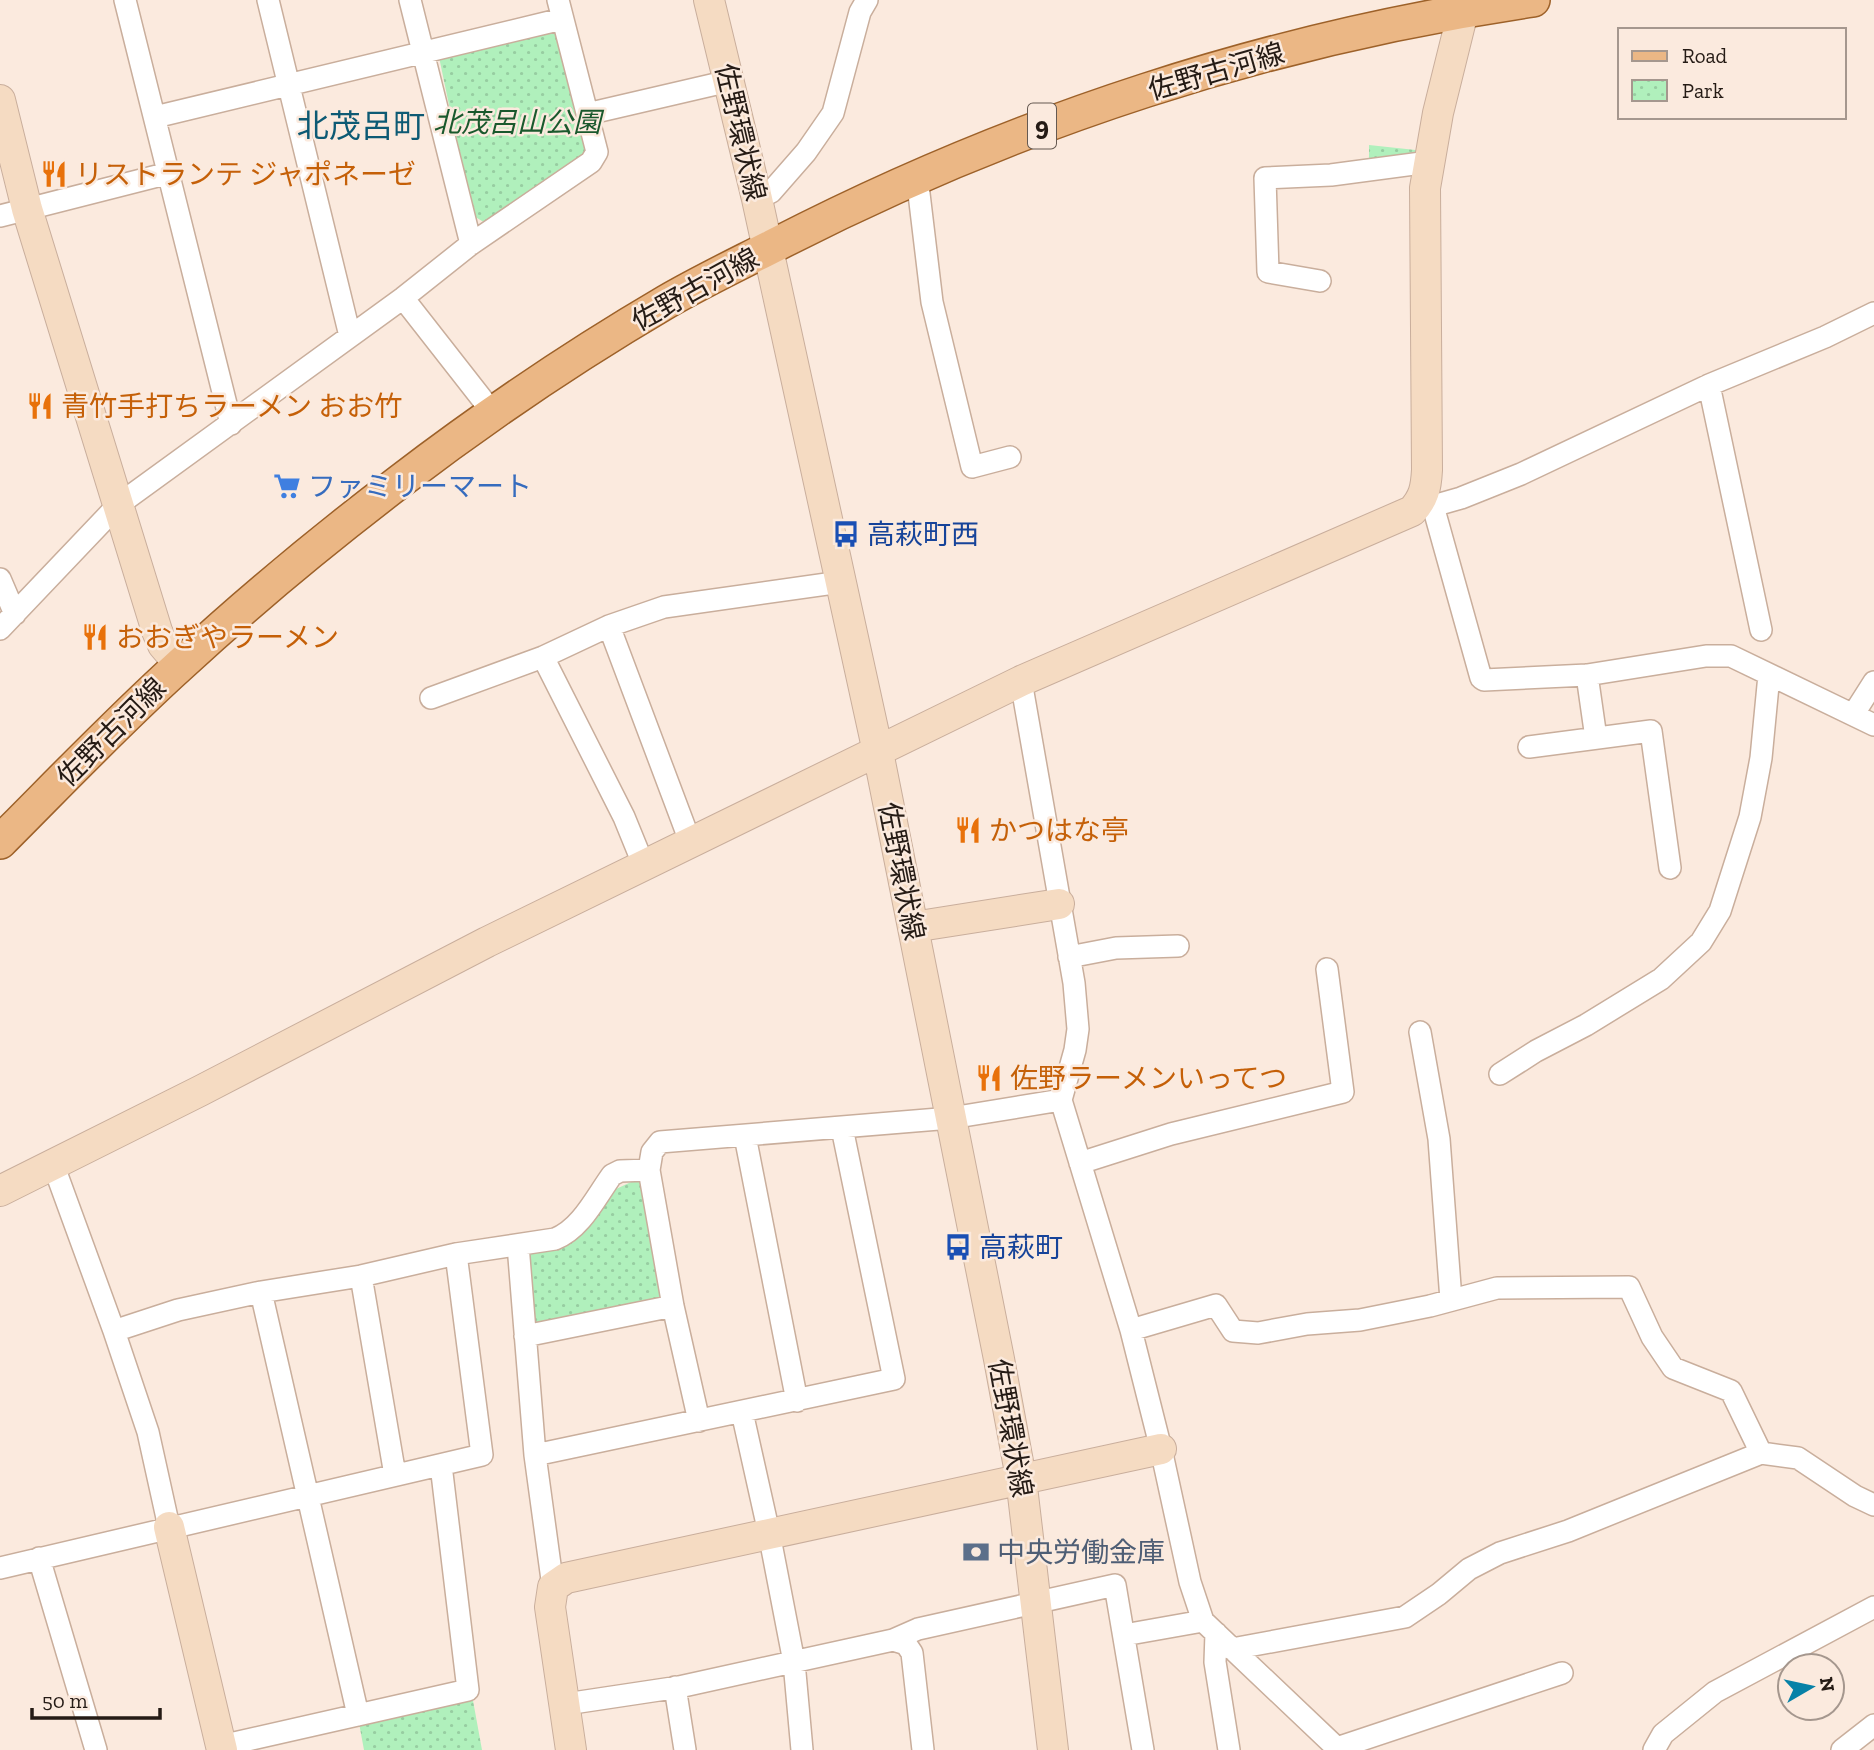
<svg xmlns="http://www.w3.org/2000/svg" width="1874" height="1750" font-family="'Zilla Slab','Noto Sans JP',serif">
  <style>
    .park { fill: url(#park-dots) }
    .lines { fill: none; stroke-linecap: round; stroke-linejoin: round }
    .street-casing { stroke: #c9ae9c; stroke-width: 24 }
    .secondary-casing { stroke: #c9ae9c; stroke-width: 32 }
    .primary-casing { stroke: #9d6129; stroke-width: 36 }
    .street { stroke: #fff; stroke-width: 21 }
    .secondary { stroke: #f5dbc2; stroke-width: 30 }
    .primary { stroke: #ebb785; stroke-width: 33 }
    .labels { text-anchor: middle; stroke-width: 5; stroke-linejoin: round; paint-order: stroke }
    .shield { fill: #fbeade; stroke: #655951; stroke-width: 2 }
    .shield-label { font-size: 26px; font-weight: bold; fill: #251b15 }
    .street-label { font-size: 28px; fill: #251b15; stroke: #fbeade }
    .park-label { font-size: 28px; font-style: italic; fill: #1a592d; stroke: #fbeade }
    .food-label { font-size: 28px; fill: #c56008; stroke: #fbeade; text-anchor: start }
    .shop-label { font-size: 28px; fill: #366cbe; stroke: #fbeade; text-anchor: start }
    .transit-label { font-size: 28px; fill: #164399; stroke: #fbeade; text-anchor: start }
    .service-label { font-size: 28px; fill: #4e5e75; stroke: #fbeade; text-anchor: start }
    .quarter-label { font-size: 32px; fill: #0d5a74; stroke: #fbeade }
  </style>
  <defs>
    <pattern id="park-dots" width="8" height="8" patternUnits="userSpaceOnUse" patternTransform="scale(1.75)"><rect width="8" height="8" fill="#b0f0bc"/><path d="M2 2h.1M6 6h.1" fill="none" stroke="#97cda1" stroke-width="1.8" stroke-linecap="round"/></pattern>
  </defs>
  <rect width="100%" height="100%" fill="#fbeade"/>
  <path class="park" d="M558,27L589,152L487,224L472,215L439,57Z
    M1369,145L1425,151L1369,166Z
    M644,1176L664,1299L534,1327L529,1253L572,1240L616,1189Z
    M472,1695L482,1750H364L359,1723Z"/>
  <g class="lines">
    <defs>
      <path id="street" d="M125,0L231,424
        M268,0L350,336
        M410,0L471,244
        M587,114L729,81
        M155,117L562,19
        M917,177L932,302L972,467L1010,457
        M757,199L771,192L806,152L833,113L860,12L867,0
        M0,216L169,173
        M1320,281L1268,272L1265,178L1331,175L1429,162
        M403,298L493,413
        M1709,385L1761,630
        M1422,503L1433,506L1461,498L1521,474L1709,385L1825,337L1874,313
        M1433,506L1481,678L1484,680L1587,675L1706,656H1731L1874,725
        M0,579L15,614
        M609,626L691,844
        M0,629L118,505L403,298L471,244L591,162L597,152L558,0
        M543,657L624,817L644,866
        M1587,675L1596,738
        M1021,681L1074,983L1078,1029L1075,1050L1061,1100L1131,1330L1161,1449L1190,1582L1203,1621L1339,1750
        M431,698L543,657L609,626L664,607L841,582
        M1853,715L1874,682
        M1529,747L1651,731L1670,868
        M1069,957L1116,948L1178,946
        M1420,1032L1439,1139L1451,1300
        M1500,1074L1536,1051L1586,1025L1661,979L1701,942L1720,911L1750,817L1761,758L1769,675
        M745,1136L797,1401
        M1080,1163L1171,1134L1343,1092L1327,969
        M53,1164L114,1331L148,1432L169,1527
        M518,1245L535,1455L553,1587
        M361,1276L395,1475
        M261,1292L358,1715
        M1131,1330L1216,1305L1233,1331L1258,1333L1307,1324L1360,1320L1430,1306L1497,1288L1629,1287L1652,1337L1673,1368L1731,1391L1761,1453
        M114,1331L178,1310L261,1292L361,1276L456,1254L555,1239C581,1229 596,1197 612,1175L620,1171L649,1170
        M525,1336L673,1306
        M742,1412L769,1533L794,1662L802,1750
        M699,1421L673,1306L649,1170L652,1152L660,1142L951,1118L1061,1100
        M535,1455L894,1379L842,1128
        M39,1558L96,1750
        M0,1568L482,1455L456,1254
        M1216,1633L1215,1662L1229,1750
        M1124,1635L1203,1621
        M893,1640L906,1644L912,1653L923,1750
        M1232,1649L1405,1617L1439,1594L1469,1569L1500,1553L1568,1531L1761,1453L1798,1458L1855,1496L1874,1505
        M675,1687L685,1750
        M566,1704L679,1687L893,1640L918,1629L1115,1585L1143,1750
        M221,1746L468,1690L441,1465
        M1337,1748L1562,1673
        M1654,1750L1663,1734L1715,1692L1874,1607
        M1842,1750L1874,1725"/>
      <path id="secondary" d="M709,0L757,199L878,752L999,1359L1021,1478L1053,1750
        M0,100L27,209L157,631L163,645L180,665
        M913,927L1059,904
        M0,1191L200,1091L487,942L1021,681L1412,511C1424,498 1426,488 1427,470L1425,188L1438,113L1466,0
        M169,1527L222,1750
        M571,1750L550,1607L553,1587L566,1578L1161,1449"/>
      <path id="primary" d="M0,842C59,783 117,722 179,666C249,601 323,540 399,482C484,417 574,356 666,302C702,281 740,263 777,244C1014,122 1270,38 1533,0"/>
    </defs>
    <use href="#street" class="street-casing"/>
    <use href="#secondary" class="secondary-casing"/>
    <use href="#primary" class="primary-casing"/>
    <use href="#street" class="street"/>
    <use href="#secondary" class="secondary"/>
    <use href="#primary" class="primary"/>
  </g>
  <defs>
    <symbol id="restaurant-bare" viewBox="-9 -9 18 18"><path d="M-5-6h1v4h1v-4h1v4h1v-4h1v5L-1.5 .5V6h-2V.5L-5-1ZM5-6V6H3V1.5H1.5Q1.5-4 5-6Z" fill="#e8710a" stroke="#fbeade" stroke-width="2.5" paint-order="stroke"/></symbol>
    <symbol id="supermarket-bare" viewBox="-9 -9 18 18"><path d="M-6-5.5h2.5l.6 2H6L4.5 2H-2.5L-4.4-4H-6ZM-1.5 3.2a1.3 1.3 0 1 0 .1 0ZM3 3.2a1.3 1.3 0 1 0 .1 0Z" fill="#3f7fe0" stroke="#fbeade" stroke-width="2.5" paint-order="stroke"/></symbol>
    <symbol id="bus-bare" viewBox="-9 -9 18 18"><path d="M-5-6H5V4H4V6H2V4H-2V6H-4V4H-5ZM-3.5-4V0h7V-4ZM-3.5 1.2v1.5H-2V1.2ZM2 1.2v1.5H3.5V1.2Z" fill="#1a4fb4" stroke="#fbeade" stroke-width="2.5" paint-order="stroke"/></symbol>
    <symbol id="bank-bare" viewBox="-9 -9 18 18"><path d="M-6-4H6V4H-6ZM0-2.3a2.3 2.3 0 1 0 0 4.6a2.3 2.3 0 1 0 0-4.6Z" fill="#5c6f8a" stroke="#fbeade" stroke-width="2.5" paint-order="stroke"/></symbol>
  </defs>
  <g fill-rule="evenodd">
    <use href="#restaurant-bare" x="35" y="155" width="38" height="38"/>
    <use href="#restaurant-bare" x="21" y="387" width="38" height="38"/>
    <use href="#supermarket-bare" x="268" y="467" width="38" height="38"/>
    <use href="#bus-bare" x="827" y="515" width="38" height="38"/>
    <use href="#restaurant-bare" x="76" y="618" width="38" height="38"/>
    <use href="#restaurant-bare" x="949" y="811" width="38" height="38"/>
    <use href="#restaurant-bare" x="970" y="1059" width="38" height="38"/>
    <use href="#bus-bare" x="939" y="1228" width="38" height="38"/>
    <use href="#bank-bare" x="957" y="1533" width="38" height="38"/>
  </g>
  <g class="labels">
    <rect class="shield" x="1028" y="103.5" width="28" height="45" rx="5"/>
    <g class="shield-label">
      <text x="1042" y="135">9</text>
    </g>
    <g class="street-label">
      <text transform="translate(1216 71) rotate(-16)" y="10">佐野古河線</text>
      <text transform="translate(741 132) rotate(77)" y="10">佐野環状線</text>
      <text transform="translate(695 289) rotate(-29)" y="10">佐野古河線</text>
      <text transform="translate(111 732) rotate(-45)" y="10">佐野古河線</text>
      <text transform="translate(902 871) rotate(79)" y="10">佐野環状線</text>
      <text transform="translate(1011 1428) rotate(80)" y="10">佐野環状線</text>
    </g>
    <g class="park-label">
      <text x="517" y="132">北茂呂山公園</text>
    </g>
    <g class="food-label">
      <text x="75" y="184">リストランテ ジャポネーゼ</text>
      <text x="61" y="416">青竹手打ちラーメン おお竹</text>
      <text x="116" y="647">おおぎやラーメン</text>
      <text x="989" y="840">かつはな亭</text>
      <text x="1010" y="1088">佐野ラーメンいってつ</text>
    </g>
    <g class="shop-label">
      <text x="308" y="496">ファミリーマート</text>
    </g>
    <g class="transit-label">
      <text x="867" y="544">高萩町西</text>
      <text x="979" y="1257">高萩町</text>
    </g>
    <g class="service-label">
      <text x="997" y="1562">中央労働金庫</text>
    </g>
    <g class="quarter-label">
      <text x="361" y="137">北茂呂町</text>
    </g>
  </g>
  <rect x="1618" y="28" width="228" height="91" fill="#fbeade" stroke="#a5978e" stroke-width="2"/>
  <rect x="1632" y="51" width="35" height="10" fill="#ebb785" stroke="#a5978e" stroke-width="2"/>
  <text x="1682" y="63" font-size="21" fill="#251b15">Road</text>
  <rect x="1632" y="80" width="35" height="21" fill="url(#park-dots)" stroke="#a5978e" stroke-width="2"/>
  <text x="1682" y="98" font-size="21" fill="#251b15">Park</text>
  <g transform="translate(1811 1687) rotate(81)"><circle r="33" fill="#fbeade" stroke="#a5978e" stroke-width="2"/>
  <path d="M0-5L12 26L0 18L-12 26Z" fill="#0781a7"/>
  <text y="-10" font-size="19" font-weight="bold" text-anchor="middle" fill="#251b15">N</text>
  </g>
  <path d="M32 1708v10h128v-10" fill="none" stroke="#251b15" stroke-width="3.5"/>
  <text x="42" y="1708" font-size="21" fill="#251b15" stroke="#fbeade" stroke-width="5" paint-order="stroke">50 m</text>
</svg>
